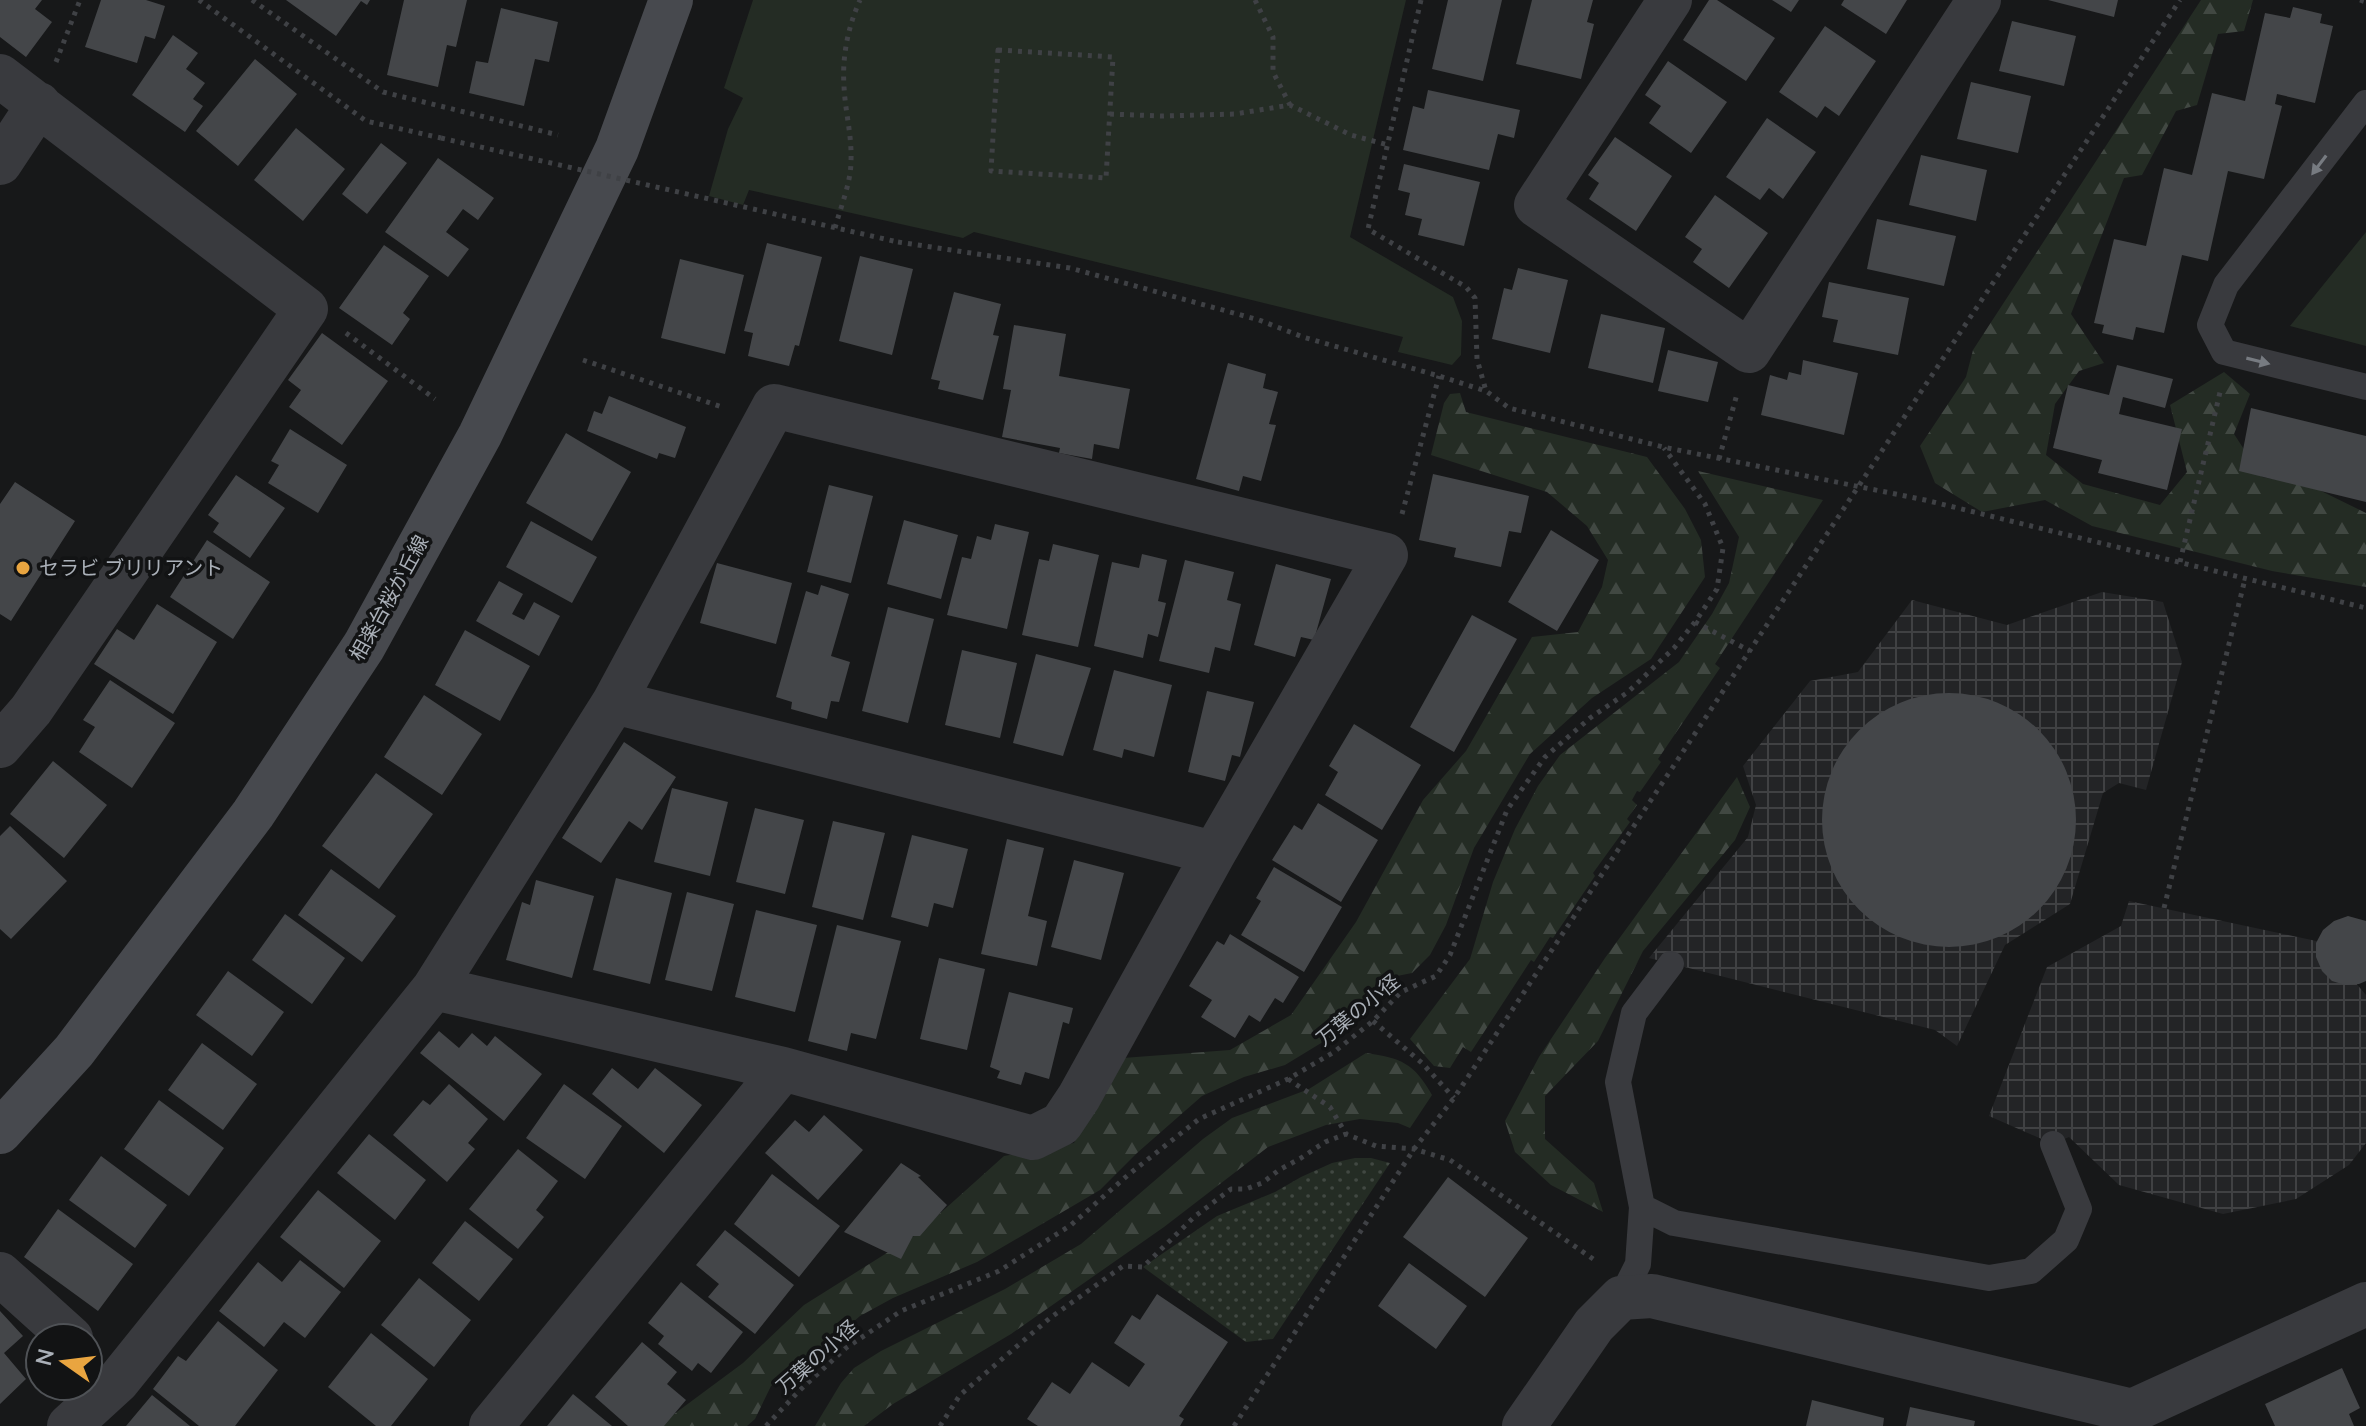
<svg xmlns="http://www.w3.org/2000/svg" width="2366" height="1426" font-family="'Nunito Sans','Noto Sans JP',sans-serif">
  <style>
    .industrial { fill: url(#industrial-grid) }
    .grass { fill: url(#grass-dots) }
    .forest { fill: url(#forest-firs) }
    .park { fill: #242c24 }
    .building { fill: #444649 }
    .lines { fill: none; stroke-linecap: round; stroke-linejoin: round }
    .path { stroke: #3f4145; stroke-width: 5; stroke-dasharray: 4 6; stroke-linecap: butt }
    .lane { stroke: #393a3e; stroke-width: 26 }
    .street { stroke: #393a3e; stroke-width: 44 }
    .secondary { stroke: #47494e; stroke-width: 44 }
    .path-bridge { stroke: #3f4145; stroke-width: 5; stroke-dasharray: 4 6; stroke-linecap: butt }
    .oneway { fill: #777b81 }
    .poi-dot { fill: #e9a540; stroke: #121314; stroke-width: 3 }
    .labels { text-anchor: middle; stroke-width: 7; stroke-linejoin: round; paint-order: stroke }
    .poi-label { font-size: 20px; fill: #aab0b8; stroke: #121314; text-anchor: start }
    .street-label { font-size: 20px; fill: #aab0b8; stroke: #121314 }
  </style>
  <defs>
    <pattern id="industrial-grid" width="8" height="8" patternUnits="userSpaceOnUse" patternTransform="scale(2)"><rect width="8" height="8" fill="#232426"/><path d="M0 4h8M4 0v8" fill="none" stroke="#404143"/></pattern>
    <pattern id="grass-dots" width="8" height="8" patternUnits="userSpaceOnUse" patternTransform="scale(2)"><rect width="8" height="8" fill="#242c24"/><path d="M2 2h.1M6 6h.1" fill="none" stroke="#414842" stroke-width="1.8" stroke-linecap="round"/></pattern>
    <pattern id="forest-firs" width="22" height="20" patternUnits="userSpaceOnUse" patternTransform="scale(2)"><rect width="22" height="20" fill="#242c24"/><path d="M5 1l3.5 6h-7zM16 11l3.5 6h-7z" fill="#414842"/></pattern>
  </defs>
  <rect width="100%" height="100%" fill="#171819"/>
  <path class="industrial" d="M2102,592L2163,602L2182,662L2146,790L2119,783L2103,793L2070,904L2005,945L1957,1046L1935,1030L1649,958L1748,837L1756,805L1743,766L1810,681L1858,672L1912,600L2007,625Z
    M2129,901L2321,942L2366,995V1143L2349,1165L2296,1199L2223,1214L2119,1185L2069,1137L2053,1144L1989,1116L2047,967L2121,926Z"/>
  <path class="grass" d="M1355,1158H1371L1390,1163L1273,1339L1246,1342L1143,1267L1217,1216L1275,1192L1301,1177L1332,1163Z"/>
  <path class="forest" d="M2201,0H2253L2244,31L2218,34L2197,105L2176,111L2142,175L2124,178L2071,314L2104,363L2079,371L2055,404L2046,455L2083,484L2160,505L2187,472L2170,405L2224,372L2250,394L2234,434L2262,477L2313,487L2366,513V587L2272,571L2092,526L2045,500L1982,512L1935,483L1920,446L1966,377L1973,350Z
    M1460,393L1466,412L1647,457L1685,509L1701,540L1705,577L1651,659L1592,698L1530,754L1474,848L1446,925L1430,955L1412,973L1387,978L1359,1005L1331,1037L1285,1065L1244,1077L1202,1096L1137,1153L1100,1190L977,1262L893,1298L860,1316L829,1343L771,1386L755,1419L747,1426H658L743,1363L804,1305L917,1234L1004,1156L1074,1143L1123,1058L1230,1050L1291,1015L1356,922L1423,800L1466,751L1532,637L1578,632L1602,587L1608,560L1587,526L1547,492L1431,455L1444,403L1450,394Z
    M1698,471L1823,500L1715,664L1720,668L1658,759L1661,762L1640,792L1637,791L1632,800L1637,805L1627,819L1630,822L1593,873L1595,876L1553,938L1550,937L1534,962L1531,960L1471,1052L1463,1047L1450,1068L1434,1066L1410,1039L1470,959L1493,882L1515,829L1538,786L1560,755L1679,662L1712,614L1729,583L1739,537Z
    M1737,777L1750,807L1735,840L1643,951L1598,1041L1545,1096V1139L1594,1183L1603,1212L1551,1185L1515,1152L1505,1121L1539,1057L1605,958Z
    M1366,1053C1401,1058 1414,1063 1432,1095L1410,1128L1398,1123L1360,1119L1326,1125L1268,1147L1164,1227L1011,1334L893,1404L864,1426H815L841,1383L854,1368L881,1351L1005,1289L1081,1244L1203,1139L1232,1118L1309,1089Z"/>
  <path class="park" d="M753,0H1406L1350,237L1453,297L1462,321L1461,355L1452,365L1398,352L1403,337L974,232L963,238L749,190L743,205L709,196L728,129L743,98L724,88Z
    M2366,232V346L2290,326Z"/>
  <path class="building" d="M0,0H42L35,9L52,22L26,57L0,37Z
    M101,0H146L165,6L155,39L145,36L137,63L85,47Z
    M286,0H370L367,5L361,1L336,36Z
    M404,0H467L456,47L447,45L438,87L387,75Z
    M1448,0H1502L1483,81L1432,69Z
    M1532,0H1593L1587,22L1594,24L1581,79L1516,64Z
    M1709,0H1717L1775,38L1746,81L1683,40Z
    M1772,0H1799L1791,12Z
    M1844,0H1907L1886,34L1841,5Z
    M2048,0H2118L2114,17Z
    M2293,7L2322,14L2320,23L2333,26L2315,103L2277,94L2275,104L2282,106L2264,179L2228,171L2208,261L2182,255L2164,333L2136,327L2133,340L2102,333L2104,325L2094,323L2114,239L2146,246L2164,168L2192,175L2212,93L2245,101L2265,13L2290,18Z
    M501,8L558,22L549,62L535,59L524,106L469,93L476,61L488,63Z
    M2012,21L2076,36L2064,86L1999,71Z
    M1825,26L1876,61L1839,116L1825,106L1817,118L1779,92Z
    M173,35L198,53L186,69L205,83L193,99L203,106L185,132L132,95Z
    M255,59L297,94L238,166L196,131Z
    M1668,61L1727,102L1691,153L1649,123L1661,106L1645,95Z
    M1971,82L2031,96L2018,153L1957,139Z
    M1428,90L1520,110L1514,138L1498,134L1489,170L1403,150L1413,106L1424,109Z
    M1767,118L1816,152L1783,199L1769,188L1760,200L1726,177Z
    M296,128L345,169L303,221L254,180Z
    M1615,137L1672,176L1636,231L1589,199L1599,183L1588,175Z
    M381,143L407,163L367,214L342,194Z
    M1921,155L1987,170L1976,221L1909,205Z
    M438,158L494,198L478,220L463,209L446,232L469,249L448,277L385,232Z
    M1404,164L1480,182L1464,246L1418,235L1422,219L1405,215L1410,193L1398,190Z
    M1715,195L1768,233L1729,288L1693,262L1702,249L1685,237Z
    M1877,219L1956,236L1944,286L1867,269Z
    M767,243L822,257L799,346L795,345L789,366L748,356L753,333L744,331Z
    M384,245L429,276L403,313L410,319L392,345L339,308Z
    M860,256L913,269L892,355L839,341Z
    M680,259L744,275L725,354L661,338Z
    M1518,268L1568,280L1550,353L1492,339L1504,288L1512,290Z
    M1829,282L1909,298L1898,355L1833,342L1838,320L1822,317Z
    M954,292L1001,304L993,335L999,336L983,400L938,389L940,381L931,379Z
    M1601,314L1665,328L1653,383L1588,368Z
    M1014,325L1066,334L1059,376L1130,389L1119,449L1094,444L1092,459L1059,453L1060,448L1002,437L1011,390L1003,389Z
    M322,333L388,381L342,445L289,407L301,390L288,380Z
    M1668,350L1718,362L1708,402L1658,391Z
    M1803,360L1858,373L1844,435L1761,415L1770,375L1787,380L1789,372L1801,375Z
    M1228,363L1266,374L1263,388L1278,392L1269,424L1276,425L1261,481L1243,476L1239,491L1196,479Z
    M2117,365L2173,379L2165,408L2123,397L2119,414L2182,429L2167,490L2098,473L2102,460L2053,448L2068,385L2109,395Z
    M609,396L686,427L675,458L659,453L657,459L587,431L594,411L602,414Z
    M2251,408L2366,436V502L2239,471Z
    M290,429L347,465L318,513L268,483L279,465L271,461Z
    M566,433L631,472L592,541L526,503Z
    M1433,474L1529,496L1521,533L1509,531L1501,567L1454,557L1456,548L1419,540Z
    M236,475L285,508L250,558L213,532L219,523L208,515Z
    M15,482L75,521L11,621L0,614V504Z
    M829,485L873,496L851,583L807,572Z
    M904,520L958,535L941,599L887,584Z
    M531,521L597,557L572,603L506,567Z
    M995,524L1029,532L1007,629L947,615L962,557L971,559L977,536L991,540Z
    M1551,530L1599,560L1557,631L1508,602Z
    M207,540L270,582L233,639L170,597Z
    M1053,544L1099,555L1078,647L1022,635L1039,559L1049,561Z
    M1142,554L1167,560L1158,601L1166,603L1158,637L1148,634L1143,658L1094,646L1112,562L1139,568Z
    M1185,560L1234,572L1227,600L1241,604L1230,651L1215,647L1209,673L1159,661Z
    M717,563L792,583L776,644L700,623Z
    M1276,564L1331,579L1314,640L1301,637L1295,657L1254,645Z
    M499,581L523,594L512,614L524,620L534,602L560,616L539,656L476,621Z
    M821,585L849,594L831,656L850,662L839,702L831,701L827,719L791,709L792,702L776,697L806,591L818,595Z
    M157,604L217,642L173,714L94,664L117,629L134,640Z
    M888,607L934,619L908,723L862,711Z
    M1472,615L1517,639L1454,752L1410,727Z
    M465,630L530,666L500,721L435,685Z
    M962,650L1017,663L1000,738L945,725Z
    M1036,654L1091,668L1063,756L1013,743Z
    M1114,670L1172,685L1154,757L1124,749L1122,758L1093,750Z
    M110,680L175,723L132,788L79,752L95,727L83,720Z
    M1207,691L1254,702L1240,757L1232,755L1225,781L1188,772Z
    M1822 820a127 127 0 1 1 254 0a127 127 0 1 1-254 0Z
    M424,695L482,734L442,795L384,757Z
    M1354,724L1421,765L1382,830L1325,795L1338,772L1329,766Z
    M624,742L676,777L642,830L629,821L601,863L562,838Z
    M53,761L107,805L64,858L10,814Z
    M376,773L433,814L379,889L322,846Z
    M672,788L728,802L710,876L654,862Z
    M1318,803L1378,840L1341,902L1272,860L1294,825L1302,830Z
    M755,808L804,820L785,894L736,882Z
    M833,821L885,833L863,920L812,907Z
    M10,826L67,881L11,939L0,929V836Z
    M912,835L968,849L953,908L934,903L928,927L891,917Z
    M1007,839L1044,848L1028,916L1047,921L1037,966L981,954Z
    M1074,860L1124,873L1101,960L1051,947Z
    M1274,867L1342,907L1304,972L1241,935L1261,901L1256,898Z
    M331,869L396,916L362,962L298,915Z
    M616,878L672,893L650,984L593,970Z
    M536,880L594,896L572,978L506,960L522,902L530,905Z
    M687,892L734,904L712,991L665,980Z
    M756,910L817,925L795,1012L735,997Z
    M285,914L345,958L312,1004L252,960Z
    M2348,916L2366,921V981L2359,984L2345,985L2332,981L2322,971L2316,957V943L2323,930L2334,921Z
    M837,925L901,941L876,1039L851,1033L847,1051L808,1041Z
    M1230,934L1299,977L1283,1003L1275,998L1260,1022L1249,1015L1235,1038L1201,1017L1212,1000L1189,986L1217,941L1224,945Z
    M939,958L985,969L967,1050L920,1039Z
    M228,971L284,1012L252,1056L196,1015Z
    M1009,992L1073,1008L1069,1024L1063,1022L1049,1079L1025,1072L1021,1085L997,1078L1000,1071L990,1067Z
    M439,1031L459,1048L472,1033L487,1046L495,1036L542,1074L504,1121L420,1053Z
    M202,1043L257,1084L223,1130L168,1090Z
    M612,1068L638,1089L655,1068L702,1105L664,1153L592,1094Z
    M449,1084L488,1119L468,1143L475,1149L447,1182L393,1135L423,1100L430,1105Z
    M564,1084L622,1126L585,1179L526,1138Z
    M159,1100L224,1148L189,1196L124,1149Z
    M824,1115L863,1150L818,1200L765,1153L795,1120L809,1132Z
    M369,1134L426,1180L395,1220L337,1173Z
    M518,1149L558,1181L536,1210L544,1217L518,1249L469,1209Z
    M101,1156L167,1205L135,1248L69,1200Z
    M901,1163L921,1176L918,1177L947,1205L920,1236H913L901,1259L844,1232Z
    M772,1174L840,1226L799,1277L734,1224Z
    M1448,1177L1528,1238L1485,1297L1403,1237Z
    M318,1190L381,1241L344,1288L280,1237Z
    M58,1209L133,1264L98,1311L24,1257Z
    M465,1221L513,1259L479,1301L432,1263Z
    M725,1230L794,1285L755,1334L708,1297L719,1284L696,1265Z
    M300,1260L341,1292L305,1338L284,1322L264,1347L219,1311L258,1262L282,1282Z
    M1409,1263L1467,1306L1436,1349L1378,1306Z
    M419,1278L471,1320L434,1367L381,1325Z
    M681,1282L743,1332L711,1373L698,1363L692,1371L658,1344L664,1336L648,1323Z
    M1157,1294L1228,1342L1179,1416L1184,1419L1180,1426H1038L1027,1419L1052,1382L1070,1394L1092,1362L1129,1387L1145,1364L1114,1343L1132,1315L1140,1320Z
    M0,1311L23,1336L4,1353L26,1379L0,1404Z
    M218,1321L278,1370L235,1426H199L153,1389L178,1356L186,1361Z
    M371,1333L428,1379L391,1426H376L328,1387Z
    M642,1342L677,1372L667,1384L686,1400L664,1426H628L595,1397Z
    M2342,1368L2360,1408L2349,1414L2354,1426H2275L2265,1404Z
    M573,1394L612,1426H547Z
    M152,1395L190,1426H126Z
    M1812,1400L1884,1418L1883,1426H1806Z
    M1910,1407L1975,1421L1974,1426H1906Z"/>
  <g class="lines">
    <path class="path" d="M199,0L366,121L441,138
      M252,0L383,92L558,135
      M1255,0L1273,37V72L1290,105
      M1421,0L1368,229L1466,287L1475,298L1477,359L1486,391
      M2360,0L2366,2
      M998,50L1113,57L1106,178L991,171Z
      M56,62L80,0
      M1110,114L1162,116L1235,114L1290,105L1351,135L1388,145
      M835,228C841,206 851,182 851,161C852,135 845,111 844,86C842,56 848,27 860,0
      M898,242L1070,268L1259,320L1303,337L1439,376L1486,391L1509,408L1663,447L1925,500L2366,608
      M346,333L435,399
      M583,360L722,407
      M1719,459L1737,394
      M1402,514L1439,376
      M2180,562L2221,388
      M1695,622L1750,651
      M2164,908L2245,579
      M1373,1021L1422,1063L1454,1098
      M1288,1079L1330,1107L1346,1134L1376,1146L1414,1149L1450,1160L1596,1261
      M766,1426L799,1391L846,1348L901,1311L999,1271L1071,1225L1128,1175L1199,1119L1288,1079L1334,1052L1373,1021L1401,992L1436,976L1450,955L1507,810L1545,757L1590,718L1628,692L1674,648L1695,622L1717,589L1723,548L1705,504L1664,448
      M940,1426L960,1395L1050,1318L1123,1266L1143,1267L1194,1217L1231,1189H1246L1262,1183L1279,1170L1301,1158L1325,1142L1346,1134
      M1234,1426L1414,1149L1454,1098L2180,0"/>
    <path class="lane" d="M2366,103L2226,285L2210,325L2224,352L2366,387
      M1642,1207L1674,1223L1989,1278L2031,1271L2066,1240L2079,1209L2053,1144
      M1621,1298L1638,1264L1642,1207L1618,1082L1634,1013L1671,964"/>
    <path class="street" d="M1670,0L1536,205L1749,351L1979,0
      M0,76L306,309L31,710L0,746
      M0,163L39,104
      M614,702L1214,853
      M0,1274L71,1338
      M69,1426L118,1381L434,988L614,702L774,406L1386,555L1214,853L1079,1097L1061,1124L1033,1138L783,1069L434,988
      M491,1426L783,1069
      M1524,1426L1594,1325L1621,1298L1652,1296L2132,1411L2366,1304"/>
    <path class="secondary" d="M0,1132L74,1051L253,814L364,646L480,435L617,149L671,0"/>
    <path class="path-bridge" d="M441,138L898,242"/>
  </g>
  <defs><path id="oneway-solid" d="M-6-.8H1V-3.2L6.5 0L1 3.2V.8H-6Z" transform="scale(2)"/></defs>
  <g class="oneway">
    <use href="#oneway-solid" transform="translate(2319 165) rotate(127)"/>
    <use href="#oneway-solid" transform="translate(2258 361) rotate(14)"/>
  </g>
  <circle class="poi-dot" cx="23" cy="568" r="8"/>
  <g class="labels">
    <g class="poi-label">
      <text x="39" y="575">セラビ ブリリアント</text>
    </g>
    <g class="street-label">
      <text transform="translate(389 598) rotate(-61)" y="7">相楽台桜が丘線</text>
      <text transform="translate(1358 1010) rotate(-39)" y="7">万葉の小径</text>
      <text transform="translate(817 1357) rotate(-41)" y="7">万葉の小径</text>
    </g>
  </g>
  <g transform="translate(64 1362) rotate(284)"><circle r="38" fill="#121314" stroke="#4f5256" stroke-width="2"/>
  <path d="M0-6L14 30L0 20L-14 30Z" fill="#e9a540"/>
  <text y="-12" font-size="22" font-weight="bold" text-anchor="middle" fill="#aab0b8">N</text>
  </g>
</svg>
